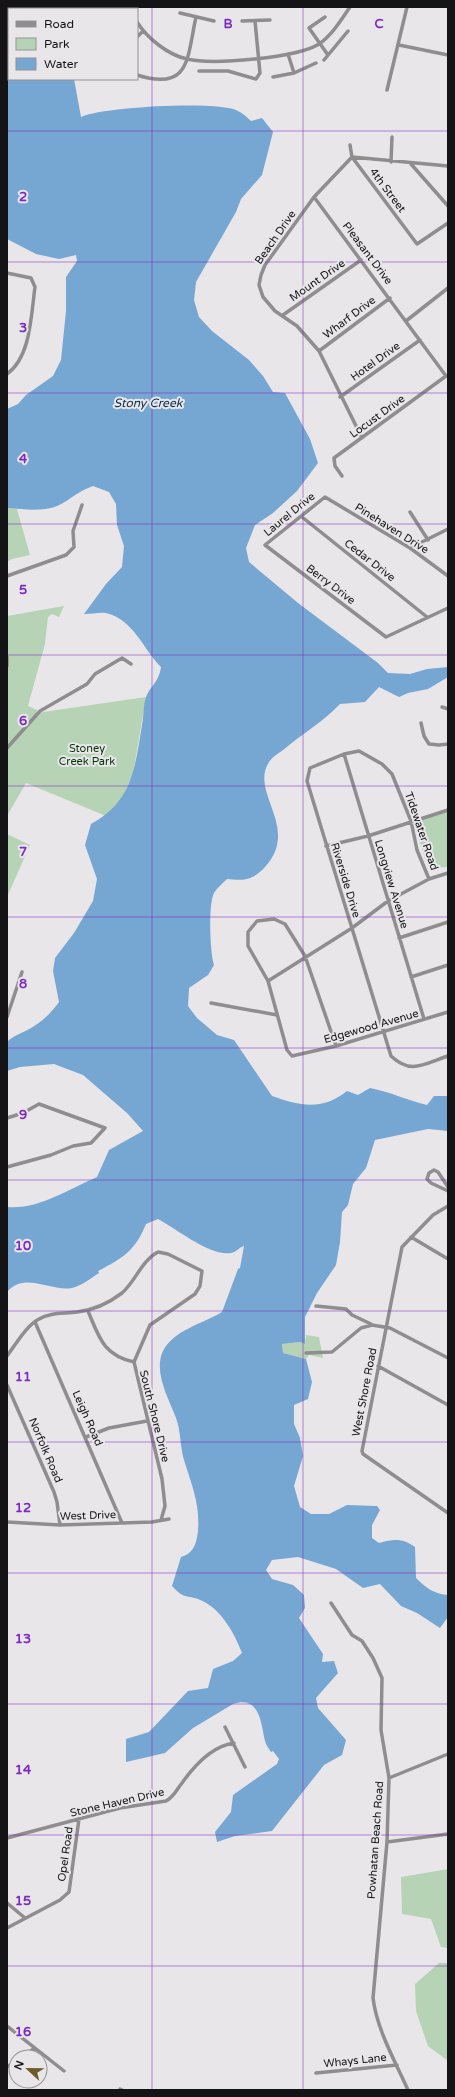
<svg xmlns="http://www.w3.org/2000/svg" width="455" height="2097" font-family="'Varela Round',sans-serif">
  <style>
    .green { fill: #b7d3b5 }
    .water { fill: #76a6d2 }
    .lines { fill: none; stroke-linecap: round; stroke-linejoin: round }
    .street { stroke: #8f8d8d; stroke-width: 3.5 }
    .grid { fill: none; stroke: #7b2cbf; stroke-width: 1; stroke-opacity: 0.55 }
    .labels { text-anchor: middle; stroke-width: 4; stroke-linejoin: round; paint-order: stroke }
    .street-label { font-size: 11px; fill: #141315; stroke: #e9e6ea }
    .park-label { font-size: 11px; fill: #023404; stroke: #e9e6ea }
    .water-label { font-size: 12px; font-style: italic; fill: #092e4c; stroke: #e9e6ea }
    .grid-label { font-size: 13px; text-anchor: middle; font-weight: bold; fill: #7b2cbf; stroke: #e9e6ea; stroke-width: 4; stroke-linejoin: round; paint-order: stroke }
  </style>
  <rect width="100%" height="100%" fill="#e9e6ea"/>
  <path class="green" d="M7,508L17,509L30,555L12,559L7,562Z
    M64,606L59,617L52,614L48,617L45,644L28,706L37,710L36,713L146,697L133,774L121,800L106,816L26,783L7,816V616Z
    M448,810V867L435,868L425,858L413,821Z
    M7,834L30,845L7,897Z
    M306,1335L319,1337L323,1358L309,1355L306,1359L283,1353L282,1344L300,1342L305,1344Z
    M448,1869V1948L441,1947L431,1919L402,1914L401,1877Z
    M439,1963H448V2061L428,2046L416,2011L415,1984Z"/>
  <path class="water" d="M7,7H66V9H9V79H74L81,117C103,107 213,101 236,110C241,112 247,117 251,121L262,118L273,132L262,175L241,199L236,212L196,282L194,300L199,317L212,331L249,360L263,376L273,392L285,393L310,439L318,463L297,491L273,513L255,525L246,548L249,562L298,603L378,663L388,673L410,674L427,669L448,667V677L428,689L408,693L399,697L379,687L365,702L340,704C323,722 302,734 283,750C279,753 272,757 269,762C249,793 301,827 265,867C253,880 244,881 227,879C223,883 217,888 214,893C208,904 210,954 214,965L208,975L189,988L188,1006L197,1018L217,1035L234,1040L272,1096C300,1106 322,1111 347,1091L358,1095L370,1088C391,1092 406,1100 427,1105L434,1096H448V1131L428,1129L375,1140L366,1168L353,1184L348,1205L342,1212L340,1242L336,1265L317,1293L305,1317V1344L300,1342L282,1344L283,1353L306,1359L312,1382L308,1399L294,1405V1424L300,1438L303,1456L294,1486L300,1507L311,1514H329L347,1505L377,1506L380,1510L372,1525V1538L379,1543C394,1539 402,1538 415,1547L416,1578C426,1588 434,1594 448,1595V1617L440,1628L417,1613L401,1606L380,1584L363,1588L336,1569L298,1557L272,1560L266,1570L272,1579L293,1585L304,1595L305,1608L299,1618L323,1654L322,1662L334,1661L338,1673L316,1698L318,1708L346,1740L342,1755L324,1765L272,1831L235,1836L217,1842L215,1832L231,1812L233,1795L277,1764L279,1759L273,1751L271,1752C269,1749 266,1745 265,1741C261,1725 261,1695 233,1704L193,1728L165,1753L126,1762V1739L149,1732L188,1691L208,1688L213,1669L233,1661L242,1653C234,1632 220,1607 198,1599C184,1595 183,1598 172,1586L181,1557C184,1556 189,1554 191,1551C196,1546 197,1538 198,1531C200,1503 192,1486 184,1460C180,1447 181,1431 176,1418C169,1399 153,1372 163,1351C174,1330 202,1324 222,1312L238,1269L240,1268L244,1246C238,1248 237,1252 231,1253C209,1256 177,1229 158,1219L146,1224C135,1251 123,1258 98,1271L99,1273C91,1278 81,1286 72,1288C51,1292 25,1271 7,1292V1207C38,1210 69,1189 97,1177L109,1150L143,1131L127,1113L83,1075L54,1064L20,1067L7,1071V1042C14,1035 23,1033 31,1028C43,1021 51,1013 59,1002L53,971L55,958L74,933L93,901L97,879L85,845L91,824C132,802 135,768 142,725C144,716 143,705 146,697C151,685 159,682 161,667C143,649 134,620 106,613C100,612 91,614 84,614L106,584L122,567L124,546L117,525L116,504L109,492L93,486C79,491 75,496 63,503C47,513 25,509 7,508V409L18,404L26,395L53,376L61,360L66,311V277L77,261L76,255L59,259L36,254L7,239Z"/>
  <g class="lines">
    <path class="street" d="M127,7L128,9
      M108,9L110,7
      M180,13L214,21
      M325,17L309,28L328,55
      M242,21L270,20
      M137,22C147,38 168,55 187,59C213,65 297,58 319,44C332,35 341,20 350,7
      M137,37L143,31
      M399,45L448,55
      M288,54L294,73
      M324,60L348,31
      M199,71H228L256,79L260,73L255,21
      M137,75C191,92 187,57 196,17
      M273,77L294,73L316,63
      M387,90L407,7
      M350,145L352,157L417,244L448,223
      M391,162L392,137
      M411,164L448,206
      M314,197L446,376L334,458L335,466L342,476
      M7,273L31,278L35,287C31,315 31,357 7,374
      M283,315L361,260
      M406,321L448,288
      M319,351L390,298
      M340,397L420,340
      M362,438L319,351L297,326L275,311L263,297L259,285L261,275L265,265L314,197L352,157L448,166
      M410,512L428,540
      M302,517L427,617
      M410,548L448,529
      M7,576L66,555L74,547L73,531L82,505
      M448,576L410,548L325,497L265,545L386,637L448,608
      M7,657V666
      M442,707L448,709
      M421,723L424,736L429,744L439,745L448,744
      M7,748L40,711L87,684L95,674L122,658L131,664
      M344,754L424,1019
      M326,846L368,836L448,810
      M429,879L417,850L411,821L392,774L382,764L359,751L344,754L310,768L307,781L391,1056C411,1075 424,1064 448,1056
      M399,938L448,922
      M411,977L448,965
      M268,981L352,928L388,901L429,879L448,873
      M211,1003L277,1015
      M7,1017L22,972
      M336,1046L305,956L285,924L274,919L257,921L248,932V946L268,981L287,1050L292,1056L336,1046L448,1012
      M7,1118L23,1113L39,1104L105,1128L91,1143L73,1146L51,1155L7,1167
      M448,1187L438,1172L434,1170L429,1173L427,1179L431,1183L448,1191
      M448,1206L433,1215L402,1247L362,1451L363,1454L448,1513
      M411,1237L448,1259
      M316,1306L346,1309L352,1315L371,1324
      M88,1311C99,1337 103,1355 134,1362
      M35,1322L122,1523
      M306,1353L332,1352L361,1328L372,1325L390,1328L448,1358
      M7,1356C16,1344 26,1326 39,1319C50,1312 65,1314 77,1312C94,1310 109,1303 122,1293C135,1282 142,1260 158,1252L168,1254L202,1271L200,1286L195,1294L150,1325L134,1362L162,1479L165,1506L161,1520
      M378,1366L448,1405
      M7,1385L54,1492L57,1502L60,1525
      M86,1437L109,1428L147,1421
      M7,1522L60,1525L152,1522L169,1519
      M331,1603L352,1635L362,1641L373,1658L382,1678L381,1730L389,1778L387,1842L373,1998C377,2030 395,2061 408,2090
      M225,1727L245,1767
      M389,1778L448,1754
      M7,1838L120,1808L166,1801C174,1797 177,1789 182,1783C194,1766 212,1746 234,1743
      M387,1842L448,1834
      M7,1903L25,1918
      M7,1928L60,1900L69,1892L79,1819
      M7,2026L64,2071
      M22,2057L35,2048
      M7,2067L16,2061
      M316,2073L397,2065
      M120,2089L122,2090"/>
  </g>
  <path class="grid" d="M152,7V2090M303,7V2090M7,131H448M7,262H448M7,393H448M7,524H448M7,655H448M7,786H448M7,917H448M7,1048H448M7,1180H448M7,1311H448M7,1442H448M7,1573H448M7,1704H448M7,1835H448M7,1966H448"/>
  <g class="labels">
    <g class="street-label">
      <text transform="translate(388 190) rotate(53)" y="4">4th Street</text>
      <text transform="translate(275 237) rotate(-55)" y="4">Beach Drive</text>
      <text transform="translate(368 253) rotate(53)" y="4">Pleasant Drive</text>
      <text transform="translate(317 280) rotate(-35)" y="4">Mount Drive</text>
      <text transform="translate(349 317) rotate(-37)" y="4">Wharf Drive</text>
      <text transform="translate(375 361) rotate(-36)" y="4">Hotel Drive</text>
      <text transform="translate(377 416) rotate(-36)" y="4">Locust Drive</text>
      <text transform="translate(289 514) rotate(-39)" y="4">Laurel Drive</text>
      <text transform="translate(392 528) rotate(32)" y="4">Pinehaven Drive</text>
      <text transform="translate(370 560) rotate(38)" y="4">Cedar Drive</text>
      <text transform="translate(331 584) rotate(37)" y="4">Berry Drive</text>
      <text transform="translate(422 831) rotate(71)" y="4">Tidewater Road</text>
      <text transform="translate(346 880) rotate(73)" y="4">Riverside Drive</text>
      <text transform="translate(392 884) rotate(73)" y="4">Longview Avenue</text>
      <text transform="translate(371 1026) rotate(-16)" y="4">Edgewood Avenue</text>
      <text transform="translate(364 1392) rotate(-79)" y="4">West Shore Road</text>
      <text transform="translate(155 1416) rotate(76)" y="4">South Shore Drive</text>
      <text transform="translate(88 1418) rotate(66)" y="4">Leigh Road</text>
      <text transform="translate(46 1450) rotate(67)" y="4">Norfolk Road</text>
      <text transform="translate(88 1515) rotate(-2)" y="4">West Drive</text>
      <text transform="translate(117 1802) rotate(-13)" y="4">Stone Haven Drive</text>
      <text transform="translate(375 1840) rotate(-86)" y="4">Powhatan Beach Road</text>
      <text transform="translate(65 1854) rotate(-82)" y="4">Opel Road</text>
      <text transform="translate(355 2060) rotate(-6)" y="4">Whays Lane</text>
    </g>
    <g class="park-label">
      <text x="87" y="752">Stoney<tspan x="87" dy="13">Creek Park</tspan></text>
    </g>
    <g class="water-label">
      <text x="148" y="407">Stony Creek</text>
    </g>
  </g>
  <g class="grid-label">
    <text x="228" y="28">B</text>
    <text x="379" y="28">C</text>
    <text x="23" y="201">2</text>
    <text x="23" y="332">3</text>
    <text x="23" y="463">4</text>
    <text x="23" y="594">5</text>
    <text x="23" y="725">6</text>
    <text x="23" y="856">7</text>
    <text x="23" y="988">8</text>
    <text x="23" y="1119">9</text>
    <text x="23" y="1250">10</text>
    <text x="23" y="1381">11</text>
    <text x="23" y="1512">12</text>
    <text x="23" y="1643">13</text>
    <text x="23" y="1774">14</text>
    <text x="23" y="1905">15</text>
    <text x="23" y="2036">16</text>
  </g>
  <rect width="455" height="2097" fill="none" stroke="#141315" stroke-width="16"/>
  <rect x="8" y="8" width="130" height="72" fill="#e9e6ea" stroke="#949295"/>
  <rect x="16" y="21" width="20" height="6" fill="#8f8d8d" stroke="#949295"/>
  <text x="44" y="28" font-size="12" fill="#141315">Road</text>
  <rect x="16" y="38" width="20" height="12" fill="#b7d3b5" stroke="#949295"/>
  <text x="44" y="48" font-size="12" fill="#141315">Park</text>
  <rect x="16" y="58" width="20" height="12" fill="#76a6d2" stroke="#949295"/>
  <text x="44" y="68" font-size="12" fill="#141315">Water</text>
  <g transform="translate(28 2069) rotate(292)"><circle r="19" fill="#e9e6ea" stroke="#949295"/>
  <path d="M0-3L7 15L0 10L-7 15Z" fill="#6c5c2a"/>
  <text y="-6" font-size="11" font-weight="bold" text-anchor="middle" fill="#141315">N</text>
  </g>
</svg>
